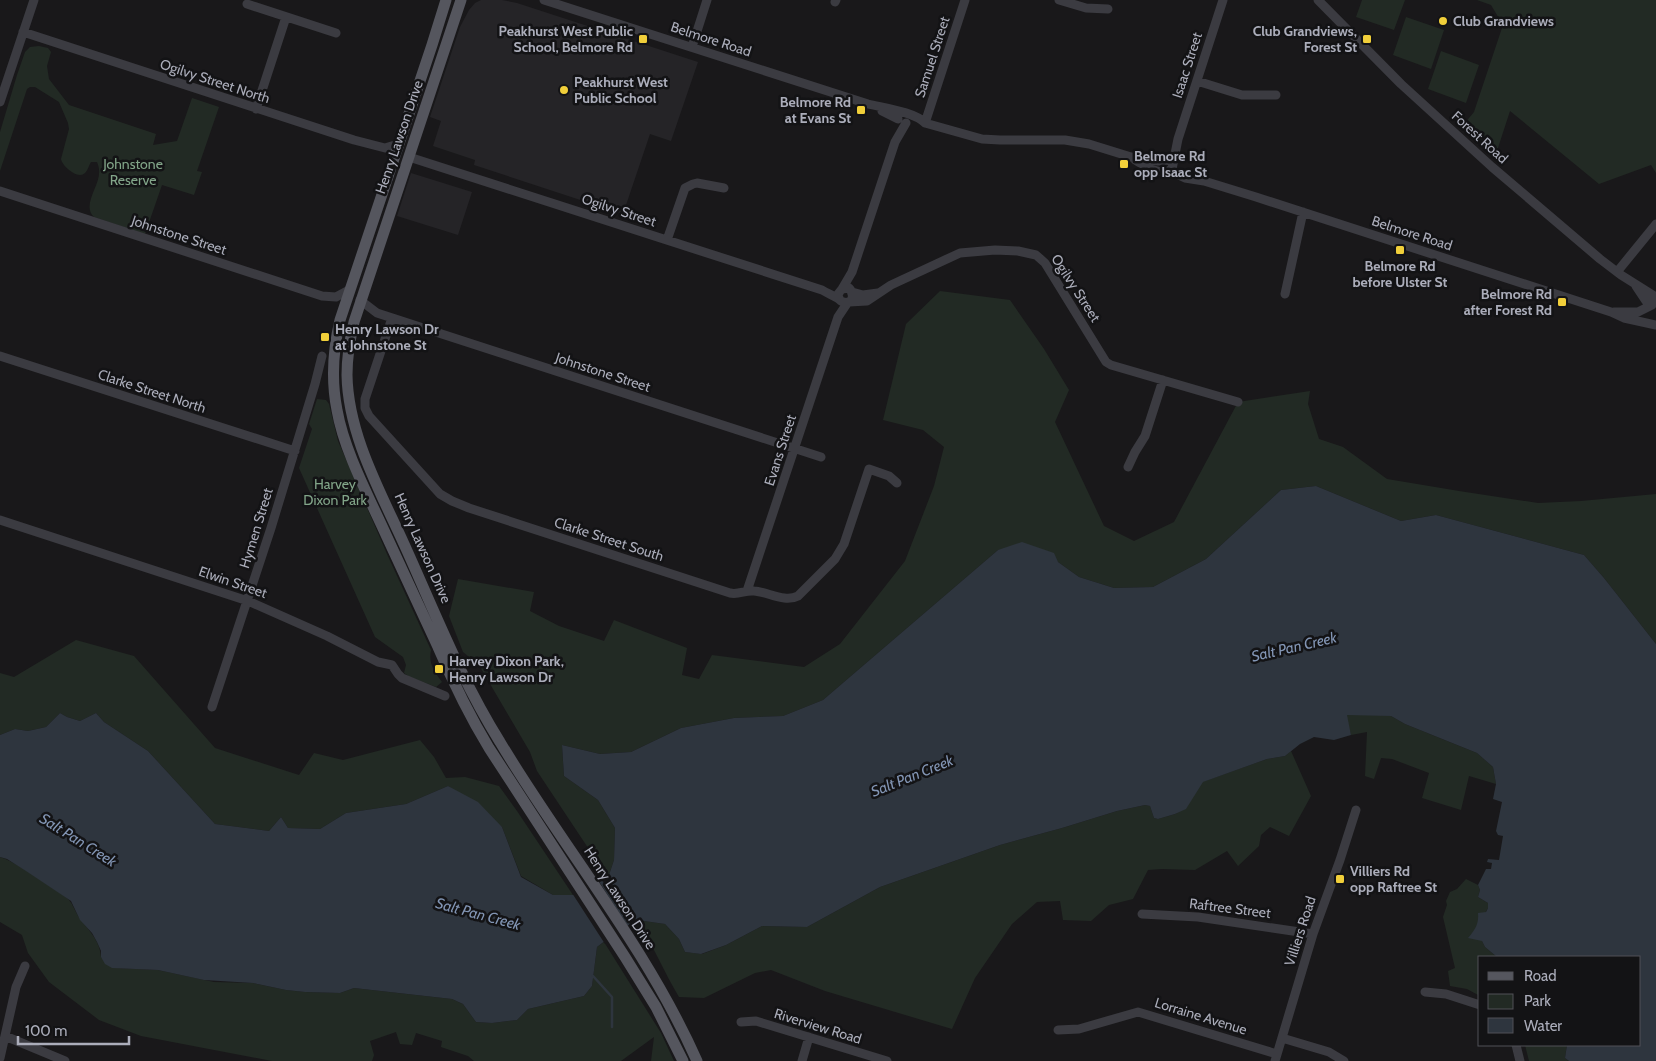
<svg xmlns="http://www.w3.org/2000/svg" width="1656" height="1061" font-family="Cabin,sans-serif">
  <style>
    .built { fill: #252427 }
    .green { fill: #222a24 }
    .water { fill: #2e353e }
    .pier { fill: #19181a }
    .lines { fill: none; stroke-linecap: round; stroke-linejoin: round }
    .stream { stroke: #2e353e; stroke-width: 2.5 }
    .minor { stroke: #3b3b41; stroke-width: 9 }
    .major { stroke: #55565e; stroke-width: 11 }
    .poi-dot { fill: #f1cf3a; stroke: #131315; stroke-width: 2 }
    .labels { text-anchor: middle; stroke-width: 5; stroke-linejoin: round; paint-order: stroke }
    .poi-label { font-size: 14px; font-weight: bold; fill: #abadba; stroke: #131315; text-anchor: start }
    .street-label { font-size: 14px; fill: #abadba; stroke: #131315 }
    .park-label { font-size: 14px; fill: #82a589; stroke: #131315 }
    .water-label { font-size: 15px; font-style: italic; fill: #8295b4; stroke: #131315 }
  </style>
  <rect width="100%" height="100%" fill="#19181a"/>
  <path class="built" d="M481,0H502L517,3L698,62L671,141L650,134L623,214L474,165L475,160L433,146L441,121L430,117L460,27L469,10L475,3Z
    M411,173L472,192L458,235L397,216Z"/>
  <path class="green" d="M1362,0H1405L1394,30L1356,17Z
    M1477,0H1656V173L1651,165L1599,184L1510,111L1496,154L1464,124L1474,112L1503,25L1491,5Z
    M1406,17L1444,30L1431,69L1393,55Z
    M39,46L48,48L51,52L47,66L49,79L69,105L156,134L153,145L177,141L192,98L219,107L197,171L202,172L194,195L162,185L145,234L94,217C81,205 101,185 99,170C99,167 98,165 97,162H91C89,165 88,170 85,173C78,180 62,166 61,159L69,129L68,123L59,102L35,87H30L27,89L0,171V132L17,75L25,52L30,47Z
    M1441,51L1479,65L1466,103L1428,89Z
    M940,291L1010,300L1044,349L1069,390L1055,422L1104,526L1134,541L1174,522L1238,402L1310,391L1308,404L1319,439L1343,447L1387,479L1459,491L1538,503L1581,501L1656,494V644L1604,578L1584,555L1436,515L1401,521L1316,486L1281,490L1206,559L1153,587L1114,588L1079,577L1058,562L998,550L823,700L783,716L734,718L681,728L631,752L600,754L562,745L564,776L598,800L615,828L614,860L608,878L537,771L530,752L479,665L463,652L449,616L458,579L534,592L530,611L559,626L604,641L614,620L687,648L682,675L699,679L712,655L804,667L840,644L905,561L934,486L944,447L923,430L883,420L906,324Z
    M317,399L326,400L329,404L338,441L387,554L431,650C428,664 435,672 442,682L436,687L410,677L404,673L406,665L403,657L375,637L299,468L312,429L309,424Z
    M76,640L134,656L215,748L299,775L314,753L343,760L420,740L434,757L446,778L465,777L499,786L517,811L573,895H553L521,876L502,827L448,786L406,804L346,813L320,829L288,828L281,817L269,831L215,824L148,751L104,722L96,713L80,721L67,717L60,713L46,727L28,731L15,729L0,735V673L14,677Z
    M1372,714L1391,716L1405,724L1477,753L1493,767L1496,784L1469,776L1461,810L1422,798L1429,773L1392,759L1381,758L1374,779L1365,776L1367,732L1351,735L1346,715Z
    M1291,751L1311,796L1289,836L1270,827L1261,835L1259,846L1238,866L1227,851L1195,870L1162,869L1148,870L1133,899L1109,905L1091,921L1063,920L1060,901L1037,902L1012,924L975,978L952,1029L825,991L771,970L755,973L704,998L679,997C664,972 653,945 637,920L665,924L679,939L685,952L702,954L726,945L762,926L807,927L880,887L1000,845L1062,828L1117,811L1145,805L1150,806L1154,818L1158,819L1175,814L1186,808L1202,782L1267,759L1285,756Z
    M0,857C12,860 61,891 69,900C74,906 76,914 81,920C90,932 100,941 101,957L117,968L158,970L214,982L253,983L286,990L305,992L340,993L354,988L452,999L463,1004L476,1022L492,1023L517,1020L528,1009L584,996L592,986L597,947L604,942L661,1033L674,1061H651L654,1037L621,1061H474L468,1056L441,1047L442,1041L416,1033L412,1045L400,1044L396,1032L370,1041L374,1055L372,1061H272L141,1036L99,1020L49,982L28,953L22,935L0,922Z
    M1466,879L1478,885L1480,890L1478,897L1488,903V908L1474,932L1482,941L1485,947L1497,957H1480V996L1467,989L1450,986L1448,971L1455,968L1443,917L1447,905L1446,901L1450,892L1457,889Z
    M1525,1045H1567L1565,1058L1569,1061H1529Z"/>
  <path class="water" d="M1316,486L1401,521L1436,515L1584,555L1604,578L1656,644V1061H1569L1565,1058L1567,1045H1640V957H1497L1485,947L1482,941L1468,938C1475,930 1479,924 1478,913L1486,912L1488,908V903L1478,897L1480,890L1478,885L1486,869H1491L1492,863L1487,862L1488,859L1499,860L1503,836L1498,835L1496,831L1502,802L1493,799L1496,784L1493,767L1477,753L1405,724L1391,716L1347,715L1351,735L1334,740L1314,737L1300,744L1285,756L1267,759L1203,782L1186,809L1175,814L1158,819L1154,818L1150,806L1145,805L1117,811L1062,828L1000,845L880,887L807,927L762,926L726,945L701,954L685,952L679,939L665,924L637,920L618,931L597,947L592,986L584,996L528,1009L517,1020L492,1023L476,1022L463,1004L452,999L354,988L340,993L305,992L286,990L253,983L204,980L158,970L112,968L105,964L101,957V951L97,942L92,933L80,920L71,901L26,871L7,859L0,857V735L15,729L28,731L46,727L60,713L67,717L80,721L96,713L104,722L148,751L215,824L269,831L281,817L288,828L320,829L346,813L406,804L448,786L478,802L502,827L521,877L553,895H573L608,878L614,860L615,828L598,800L564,776L562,745L600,754L631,752L681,728L734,718L783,716L823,700L998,550L1022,542L1054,553L1058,562L1079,577L1114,588L1153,587L1206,559L1281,490Z"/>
  <path class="pier" d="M606,875L638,923L632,926L601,879Z
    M598,880L629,928L605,944L572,893Z"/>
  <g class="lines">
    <path class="stream" d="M593,976L612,997V1027"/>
    <path class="minor" d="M544,0L868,104C884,108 915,112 925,123L982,139L1000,140H1065L1089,144L1131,157L1158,161L1169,160L1173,164
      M1059,0L1086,8L1108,9
      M1318,0L1401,84L1492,167L1600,259L1621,275L1656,297
      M835,2L836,0
      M247,4L336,33
      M23,32L354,140L385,148L398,144
      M692,47L707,0
      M1197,81L1242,95H1276
      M0,102L34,0
      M256,109L286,17
      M882,111L898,119
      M925,123L965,0
      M409,157L822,290C827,293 832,295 837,298C840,299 840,302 844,302C854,305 854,293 849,288L842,289L838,294L839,298
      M1135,160C1145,166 1161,177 1172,169L1178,139L1223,0
      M1170,171L1185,178L1204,181L1256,197L1611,312L1624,318L1656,325
      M0,191L322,296L336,297L349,290
      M667,240L685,188L693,184L697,183L724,188
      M1617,272L1656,224
      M1636,286L1646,301L1652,303
      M842,289L852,272L895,142L906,123
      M852,292L863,295L878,293
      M1285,294L1303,212
      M360,300L377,313L821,457
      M849,302L867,301L891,285L960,253L995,250L1018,251L1036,255L1045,263L1106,362L1111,365L1238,402
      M1614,312H1638L1652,305
      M392,318L365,399V408L369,416L440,494L452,501L469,508L730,593C739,595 745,590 754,591C768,592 785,603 798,596L835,559L844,544L869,469L889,476L897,483
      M0,356L295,451
      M1128,467L1135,452L1145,436L1163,380
      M0,520L248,601L327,636L378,662L392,665L398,674L402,678L445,696
      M747,591L838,317L848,302
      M212,707L271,528L315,384L322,356
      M1142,914L1198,917L1313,934
      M1425,992L1446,994L1480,1005
      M741,1022L756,1021L887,1061
      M1058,1030L1079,1029L1138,1012L1277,1054
      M5,1036L65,1061
      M1282,1038L1329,1052L1344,1061
      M1516,1045L1520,1061
      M0,1058L16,987L25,966
      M802,1061L809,1037
      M1275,1061L1313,934L1340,860L1356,810"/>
    <path class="major" d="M446,0L432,45L340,320C333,350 331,380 337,410C344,451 370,499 387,537C404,574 421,610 438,647C453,682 469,715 489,748L625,957L656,1007L683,1061
      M461,0L354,322C350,339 347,357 347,375C348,434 380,491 404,544C434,610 461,680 500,742C564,849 646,946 697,1061"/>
  </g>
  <g class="poi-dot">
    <circle cx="1443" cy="21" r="5"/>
    <rect x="638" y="34" width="10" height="10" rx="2.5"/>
    <rect x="1362" y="34" width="10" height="10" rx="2.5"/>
    <circle cx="564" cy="90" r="5"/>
    <rect x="856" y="105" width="10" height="10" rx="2.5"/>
    <rect x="1119" y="159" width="10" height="10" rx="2.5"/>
    <rect x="1395" y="245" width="10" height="10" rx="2.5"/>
    <rect x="1557" y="297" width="10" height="10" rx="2.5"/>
    <rect x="320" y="332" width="10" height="10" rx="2.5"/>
    <rect x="434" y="664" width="10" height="10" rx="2.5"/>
    <rect x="1335" y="874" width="10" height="10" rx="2.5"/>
  </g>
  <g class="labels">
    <g class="poi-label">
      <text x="1453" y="26">Club Grandviews</text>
      <text x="633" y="36" text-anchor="end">Peakhurst West Public<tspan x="633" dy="16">School, Belmore Rd</tspan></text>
      <text x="1357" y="36" text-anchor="end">Club Grandviews,<tspan x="1357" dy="16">Forest St</tspan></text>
      <text x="574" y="87">Peakhurst West<tspan x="574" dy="16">Public School</tspan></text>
      <text x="851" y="107" text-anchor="end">Belmore Rd<tspan x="851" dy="16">at Evans St</tspan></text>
      <text x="1134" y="161">Belmore Rd<tspan x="1134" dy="16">opp Isaac St</tspan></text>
      <text x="1400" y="271" text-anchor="middle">Belmore Rd<tspan x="1400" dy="16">before Ulster St</tspan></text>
      <text x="1552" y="299" text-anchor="end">Belmore Rd<tspan x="1552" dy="16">after Forest Rd</tspan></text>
      <text x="335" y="334">Henry Lawson Dr<tspan x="335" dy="16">at Johnstone St</tspan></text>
      <text x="449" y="666">Harvey Dixon Park,<tspan x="449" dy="16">Henry Lawson Dr</tspan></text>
      <text x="1350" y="876">Villiers Rd<tspan x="1350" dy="16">opp Raftree St</tspan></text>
    </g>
    <g class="street-label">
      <text transform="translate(711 39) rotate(18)" y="5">Belmore Road</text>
      <text transform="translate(932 57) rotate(-72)" y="5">Samuel Street</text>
      <text transform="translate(1187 65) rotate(-72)" y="5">Isaac Street</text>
      <text transform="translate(215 81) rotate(18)" y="5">Ogilvy Street North</text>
      <text transform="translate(399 137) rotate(-71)" y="5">Henry Lawson Drive</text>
      <text transform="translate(1480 137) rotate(42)" y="5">Forest Road</text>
      <text transform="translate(619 210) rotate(18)" y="5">Ogilvy Street</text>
      <text transform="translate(1412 233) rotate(18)" y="5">Belmore Road</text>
      <text transform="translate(179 235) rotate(18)" y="5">Johnstone Street</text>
      <text transform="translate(1076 288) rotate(57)" y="5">Ogilvy Street</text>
      <text transform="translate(603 372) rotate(18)" y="5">Johnstone Street</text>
      <text transform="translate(152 391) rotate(18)" y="5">Clarke Street North</text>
      <text transform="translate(780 450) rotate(-72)" y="5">Evans Street</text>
      <text transform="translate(256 528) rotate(-73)" y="5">Hymen Street</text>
      <text transform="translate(609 539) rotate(18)" y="5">Clarke Street South</text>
      <text transform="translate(423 548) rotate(66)" y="5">Henry Lawson Drive</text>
      <text transform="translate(233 582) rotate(19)" y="5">Elwin Street</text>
      <text transform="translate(620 898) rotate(57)" y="5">Henry Lawson Drive</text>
      <text transform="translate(1230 908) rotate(7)" y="5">Raftree Street</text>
      <text transform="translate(1300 931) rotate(-72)" y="5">Villiers Road</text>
      <text transform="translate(1201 1016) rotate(17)" y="5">Lorraine Avenue</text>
      <text transform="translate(818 1026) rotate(17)" y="5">Riverview Road</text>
    </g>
    <g class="park-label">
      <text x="133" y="169">Johnstone<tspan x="133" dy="16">Reserve</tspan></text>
      <text x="335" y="489">Harvey<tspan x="335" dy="16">Dixon Park</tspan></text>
    </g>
    <g class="water-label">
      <text transform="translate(1294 647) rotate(-13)" y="5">Salt Pan Creek</text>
      <text transform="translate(912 776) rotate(-22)" y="5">Salt Pan Creek</text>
      <text transform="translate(78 840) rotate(32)" y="5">Salt Pan Creek</text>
      <text transform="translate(478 914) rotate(15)" y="5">Salt Pan Creek</text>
    </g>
  </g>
  <rect x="1478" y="956" width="162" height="90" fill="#131315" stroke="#505157"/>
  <rect x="1488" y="972" width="25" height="8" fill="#55565e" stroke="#505157"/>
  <text x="1524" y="981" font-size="15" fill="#abadba">Road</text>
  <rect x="1488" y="994" width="25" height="15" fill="#222a24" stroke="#505157"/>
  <text x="1524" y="1006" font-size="15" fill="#abadba">Park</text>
  <rect x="1488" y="1018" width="25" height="15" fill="#2e353e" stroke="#505157"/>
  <text x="1524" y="1031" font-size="15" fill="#abadba">Water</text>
  <path d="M18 1036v8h111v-8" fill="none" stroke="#abadba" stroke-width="2.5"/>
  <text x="25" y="1036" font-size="15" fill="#abadba" stroke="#131315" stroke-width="4" paint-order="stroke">100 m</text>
</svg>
